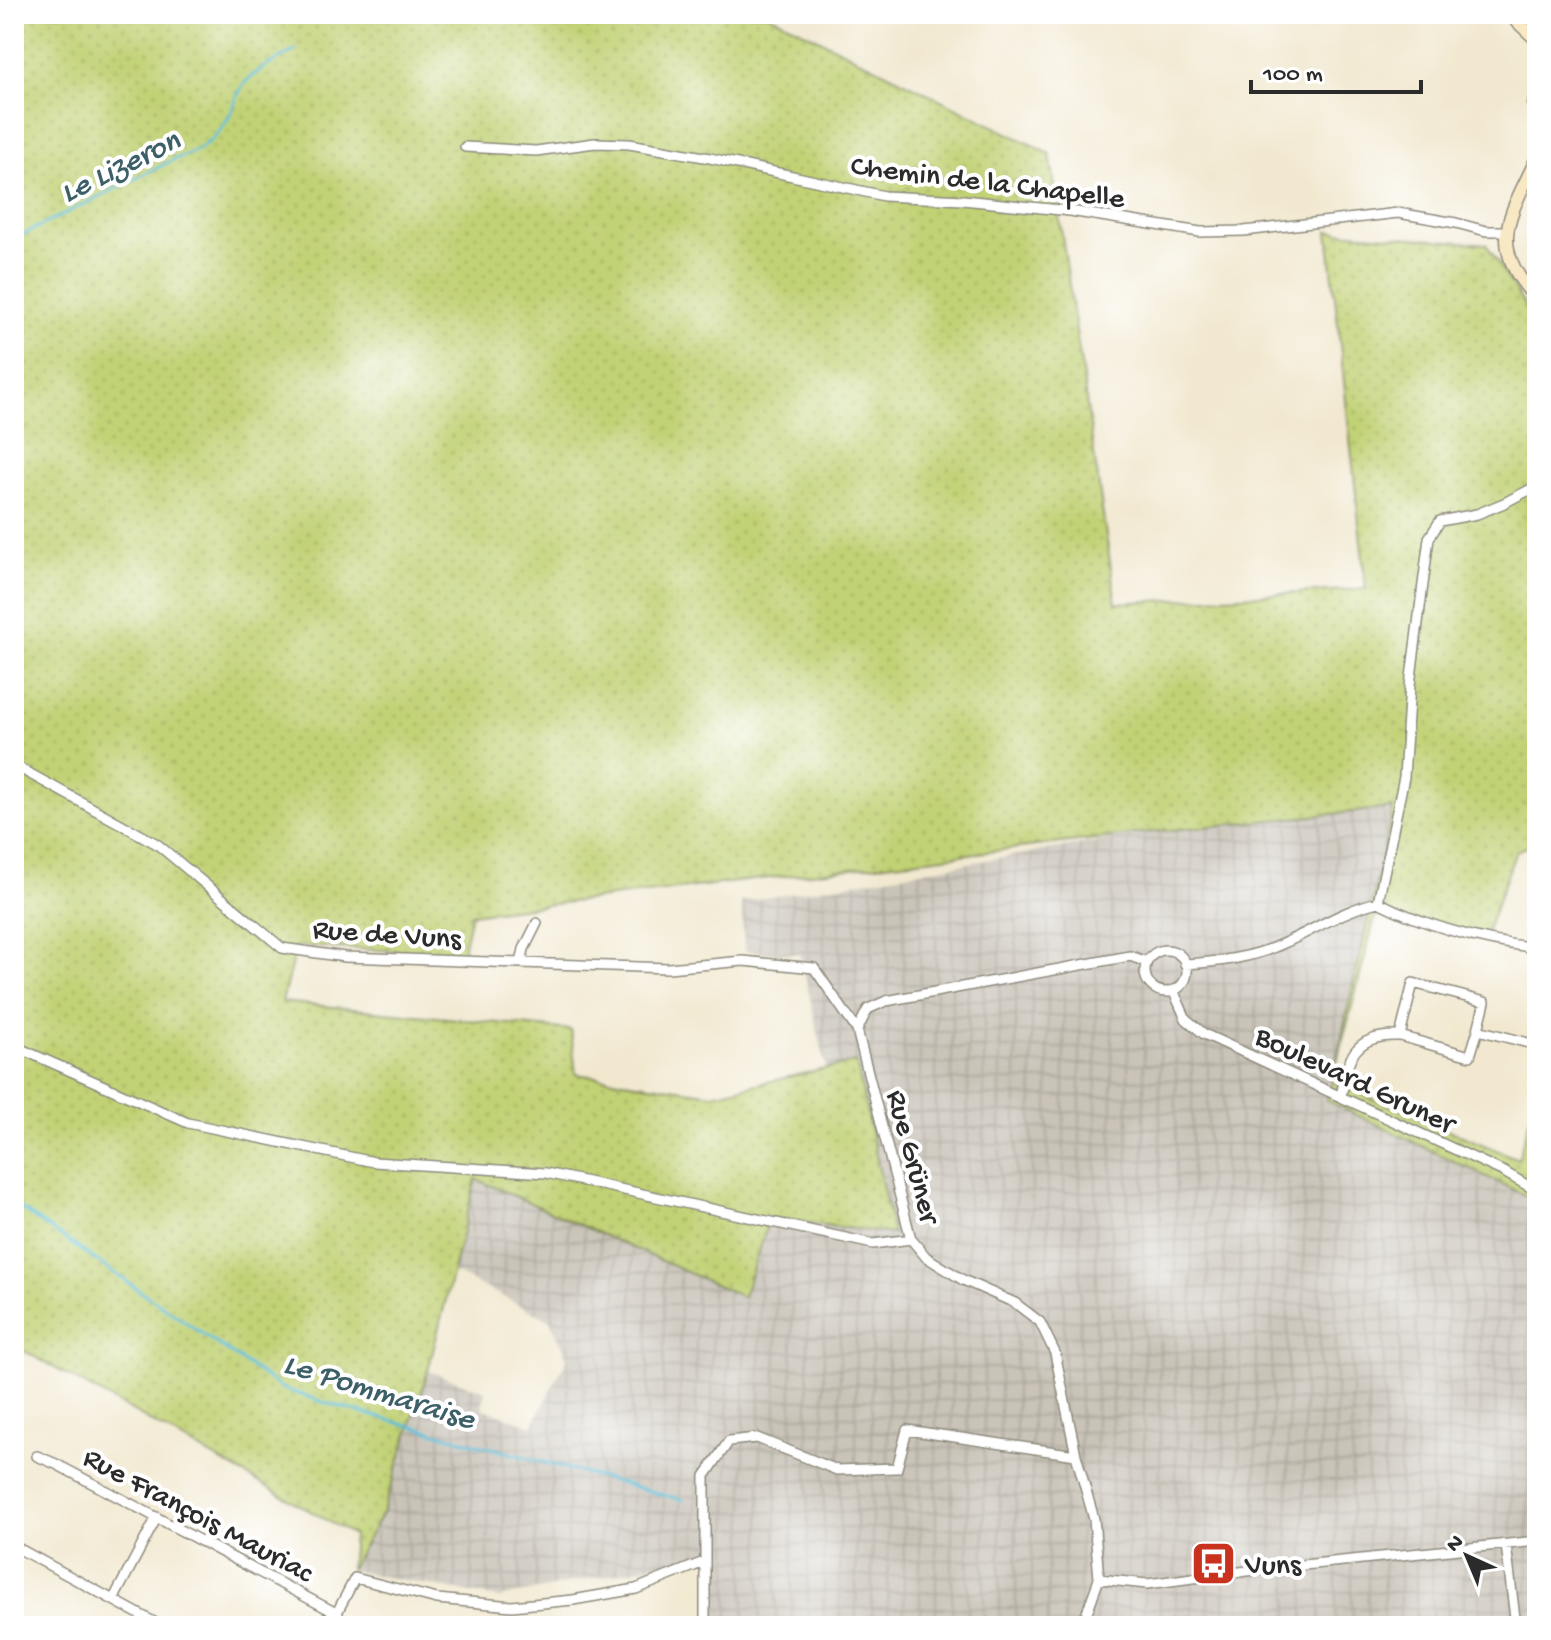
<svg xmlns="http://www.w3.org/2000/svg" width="1551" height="1640" font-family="'Gochi Hand',sans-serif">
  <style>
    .industrial { fill: url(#industrial-grid) }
    .grass { fill: url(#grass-dots); stroke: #767e50; stroke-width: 2 }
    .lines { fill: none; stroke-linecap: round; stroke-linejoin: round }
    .stream { stroke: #5bbfd9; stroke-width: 3 }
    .minor-casing { stroke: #8e8a7d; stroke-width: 12 }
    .secondary-casing { stroke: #8e8a7d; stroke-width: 15 }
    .minor { stroke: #fff; stroke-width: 9 }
    .secondary { stroke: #f8e8c3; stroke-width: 12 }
    .labels { text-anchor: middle; stroke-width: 8; stroke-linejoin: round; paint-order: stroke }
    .street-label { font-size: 30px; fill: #2b2b2b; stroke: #fff }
    .poi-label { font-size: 30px; fill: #2b2b2b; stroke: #fff; text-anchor: start }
    .water-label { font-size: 32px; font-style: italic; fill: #3c5f68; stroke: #fff }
  </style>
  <defs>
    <pattern id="industrial-grid" width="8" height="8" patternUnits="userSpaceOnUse" patternTransform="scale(2)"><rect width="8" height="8" fill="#c9c3b8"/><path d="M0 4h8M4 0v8" fill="none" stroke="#ada89e"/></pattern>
    <pattern id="grass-dots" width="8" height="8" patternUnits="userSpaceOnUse" patternTransform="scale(2)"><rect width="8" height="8" fill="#c1d174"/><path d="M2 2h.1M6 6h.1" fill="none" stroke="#a6b465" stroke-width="1.8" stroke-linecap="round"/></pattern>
  </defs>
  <rect width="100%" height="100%" fill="#fff"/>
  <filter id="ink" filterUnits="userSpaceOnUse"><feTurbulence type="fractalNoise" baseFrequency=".0125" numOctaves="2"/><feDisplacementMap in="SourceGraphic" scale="16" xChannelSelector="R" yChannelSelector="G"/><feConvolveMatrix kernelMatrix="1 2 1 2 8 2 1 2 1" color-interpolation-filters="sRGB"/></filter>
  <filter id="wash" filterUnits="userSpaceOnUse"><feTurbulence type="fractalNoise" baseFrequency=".006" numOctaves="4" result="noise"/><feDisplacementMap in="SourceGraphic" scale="32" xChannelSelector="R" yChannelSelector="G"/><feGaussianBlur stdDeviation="1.8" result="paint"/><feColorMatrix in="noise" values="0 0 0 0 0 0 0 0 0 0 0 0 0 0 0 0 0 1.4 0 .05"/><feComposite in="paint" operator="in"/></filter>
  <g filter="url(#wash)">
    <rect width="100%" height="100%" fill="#f1e8cf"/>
    <path class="industrial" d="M1393,808L1327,1101L1537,1201V1626H715L713,1553L499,1598L350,1570L383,1512L428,1371L485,1391L482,1408L532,1426L568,1357L550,1320L453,1272L476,1179L743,1296L770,1218L855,1062L826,1068L800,954L745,951L741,902L1152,832Z"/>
    <path class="grass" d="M14,14H768L1050,154L1116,603L1366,589L1328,231L1486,244L1530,314L1537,318V843L1516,851L1485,936L1376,914L1332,1082L1518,1159L1537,1094V1201L1327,1101L1393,808L1152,832L471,914L462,954L296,946L282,1002L571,1030L576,1074L713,1094L856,1062L893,1234L770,1218L743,1297L476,1179L428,1371L383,1512L350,1570L353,1535L19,1348L14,1356Z"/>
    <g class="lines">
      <path class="stream" d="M14,239L175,159C202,151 218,138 231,113C235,104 237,92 244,84C258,68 278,60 296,50
        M14,1204L281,1388L326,1403L683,1500"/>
    </g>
  </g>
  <g filter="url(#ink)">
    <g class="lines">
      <defs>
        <path id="minor" d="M465,147L536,151L595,143L629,144L710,158L884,196L963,200L1070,211L1200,232L1244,231L1398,213L1456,223L1486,231H1505
          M14,765L157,844L282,948L345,957L668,968L743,961L814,968L857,1030L911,1239L926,1257L963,1280L1015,1303L1040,1322L1055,1353L1076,1455L1094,1519L1099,1579L1082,1626
          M1378,902L1404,777L1410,685L1429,538L1440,521L1477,514L1504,503L1537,486
          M1145 971a21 21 0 1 1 42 0a21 21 0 1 1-42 0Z
          M521,963L524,949L537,923
          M1185,964C1218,962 1252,958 1282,944C1314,930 1343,910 1378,902C1428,927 1481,941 1537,948
          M1173,990L1186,1019L1204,1034L1504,1172L1537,1191
          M857,1030L868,1009L886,1001L1130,956L1147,962
          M1478,1030L1485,1002L1413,983L1400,1036L1470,1056L1478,1030L1536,1045
          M14,1046L188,1123L374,1162L546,1173L873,1244L911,1239
          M1341,1097C1348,1056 1354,1034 1400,1036
          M37,1456L56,1464L338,1614
          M1506,1545L1516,1626
          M14,1546L161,1626
          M1099,1579L1147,1584L1255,1570L1537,1541
          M113,1600L157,1517
          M330,1626L355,1578L437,1599L512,1606L573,1600L636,1589L704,1562
          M705,1626V1476L729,1441L757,1438L837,1470L897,1468L907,1430L1076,1455"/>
        <path id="secondary" d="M1509,14L1537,40
          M1537,91L1534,105L1537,118
          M1537,158C1511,214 1485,245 1537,299"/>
      </defs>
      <use href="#minor" class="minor-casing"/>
      <use href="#secondary" class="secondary-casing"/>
      <use href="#minor" class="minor"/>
      <use href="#secondary" class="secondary"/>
    </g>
  </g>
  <defs>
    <symbol id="bus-square" viewBox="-11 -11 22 22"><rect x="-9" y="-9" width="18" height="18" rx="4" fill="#c8321e" stroke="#fff"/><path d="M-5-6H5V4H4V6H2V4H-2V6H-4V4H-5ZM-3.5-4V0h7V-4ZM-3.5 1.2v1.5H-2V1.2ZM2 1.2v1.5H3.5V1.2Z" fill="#fff"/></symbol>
  </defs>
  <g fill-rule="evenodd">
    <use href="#bus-square" x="1188" y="1538" width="51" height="51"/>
  </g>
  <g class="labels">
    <g class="street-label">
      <text transform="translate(988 180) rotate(7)" y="10">Chemin de la Chapelle</text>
      <text transform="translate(387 932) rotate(4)" y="10">Rue de Vuns</text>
      <text transform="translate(1356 1078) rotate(25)" y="10">Boulevard Gruner</text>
      <text transform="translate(915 1156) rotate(75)" y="10">Rue Grüner</text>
      <text transform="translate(199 1513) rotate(28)" y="10">Rue François Mauriac</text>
    </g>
    <g class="poi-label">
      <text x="1245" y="1573">Vuns</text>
    </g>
    <g class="water-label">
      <text transform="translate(119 164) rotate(-26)" y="11">Le Lizeron</text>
      <text transform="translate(380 1389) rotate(17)" y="11">Le Pommaraise</text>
    </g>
  </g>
  <rect width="1551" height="1640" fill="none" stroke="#fff" stroke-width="48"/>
  <g transform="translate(1467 1556) rotate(316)" stroke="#ffffff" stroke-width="6" paint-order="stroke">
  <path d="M0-6L14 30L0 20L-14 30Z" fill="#2b2b2b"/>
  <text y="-12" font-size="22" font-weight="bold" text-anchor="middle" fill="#2b2b2b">N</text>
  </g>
  <path d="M1251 80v12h170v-12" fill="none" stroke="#2b2b2b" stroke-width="4"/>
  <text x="1263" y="80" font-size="24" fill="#2b2b2b" stroke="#ffffff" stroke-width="6" paint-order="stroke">100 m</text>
</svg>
